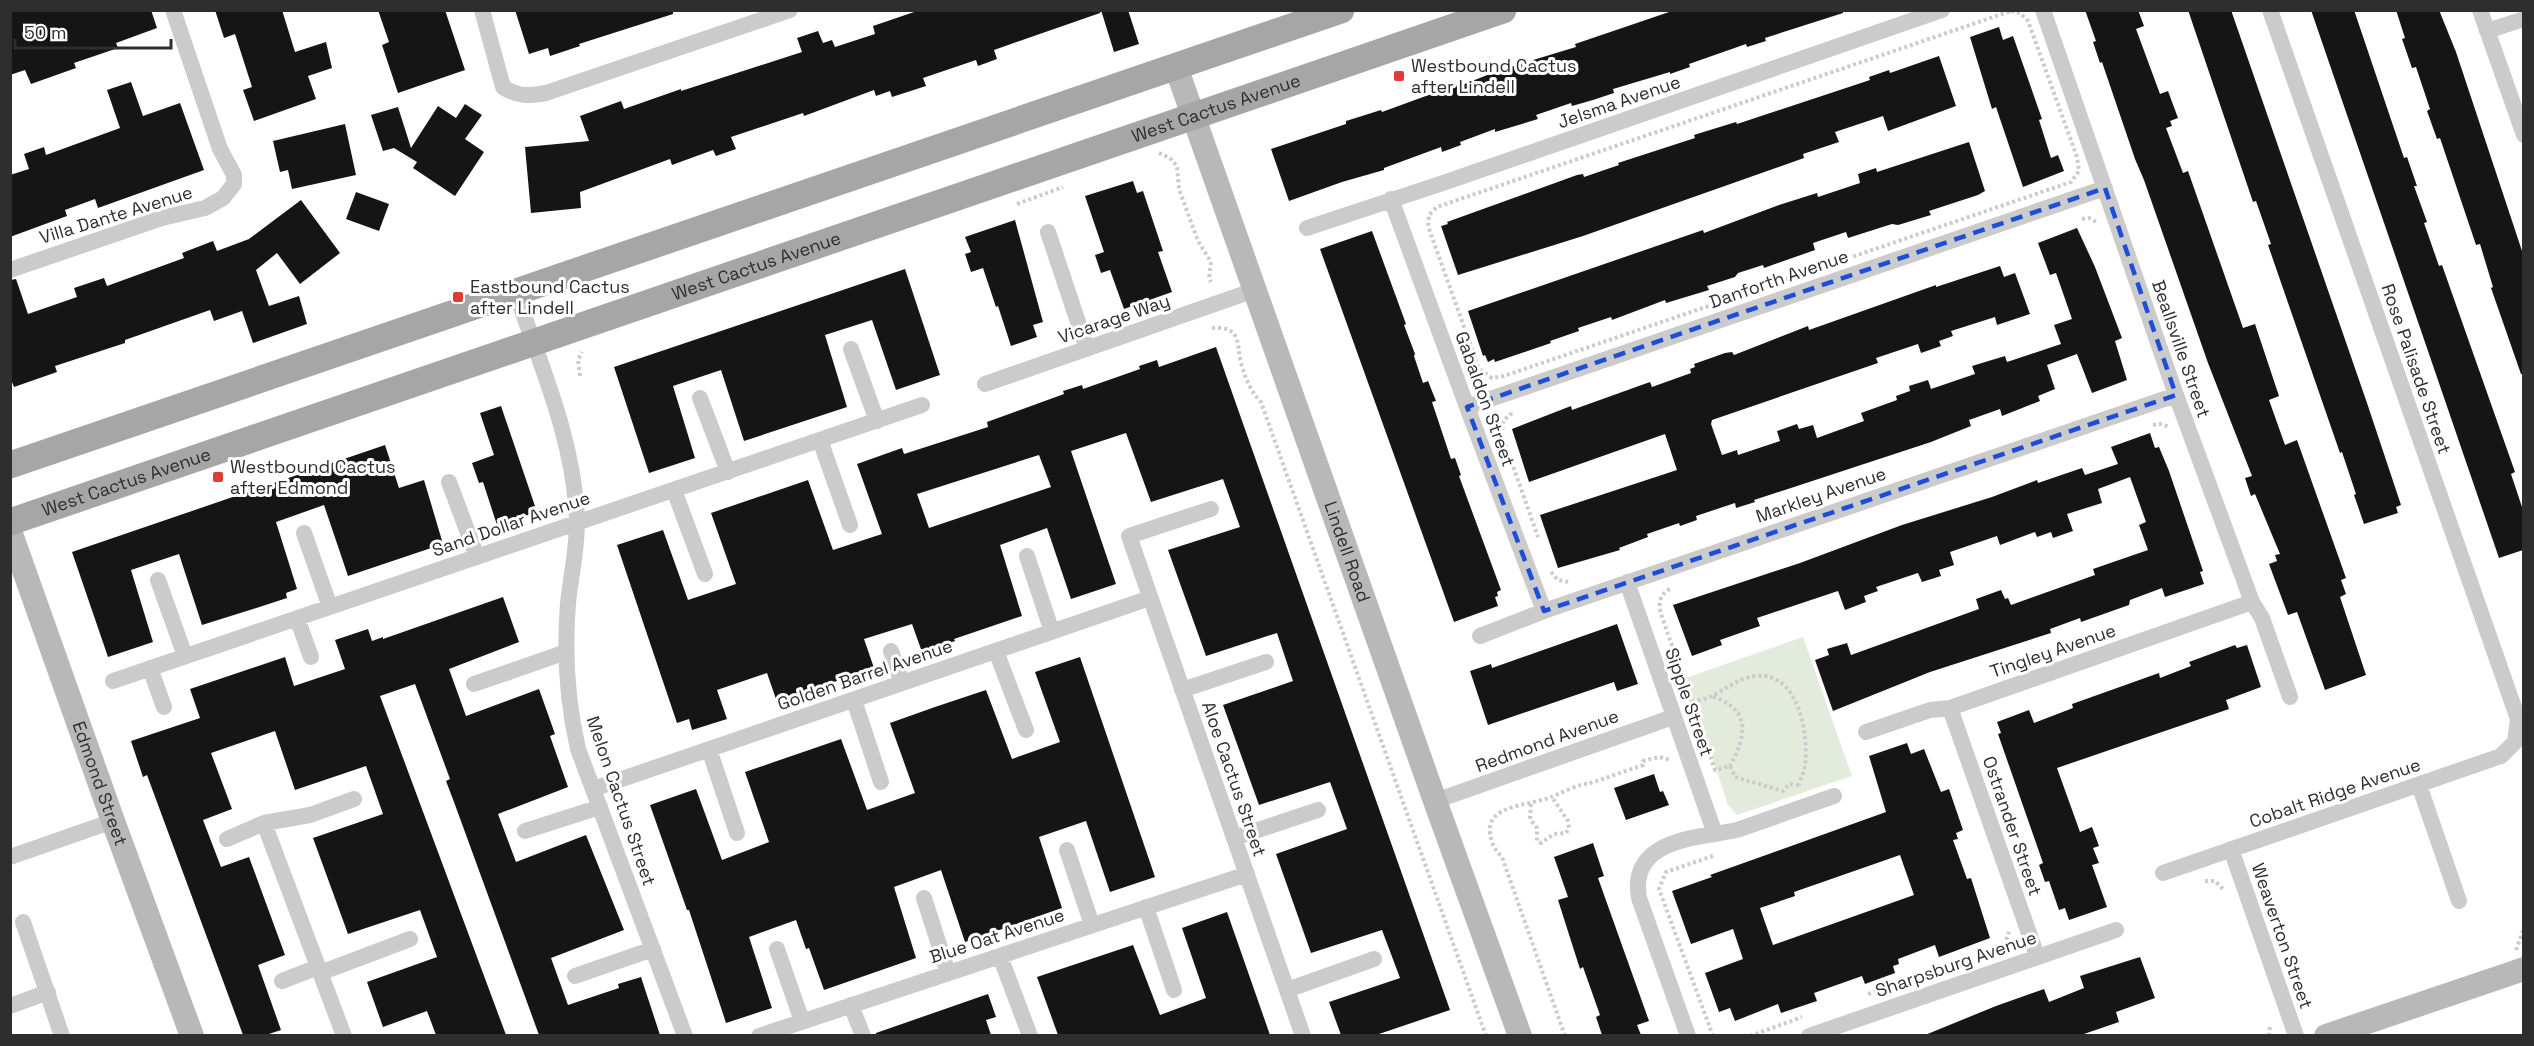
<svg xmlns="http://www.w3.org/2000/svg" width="2534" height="1046" font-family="'Space Grotesk',sans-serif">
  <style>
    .green { fill: #e3ebdc }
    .building { fill: #151515; fill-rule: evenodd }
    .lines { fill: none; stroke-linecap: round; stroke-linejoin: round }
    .path { stroke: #cbcbcb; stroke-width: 4; stroke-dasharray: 3 3; stroke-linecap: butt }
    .street { stroke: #cbcbcb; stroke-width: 16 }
    .secondary { stroke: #b8b8b8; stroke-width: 24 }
    .primary { stroke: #a6a6a6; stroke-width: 27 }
    .marked { fill: none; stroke: #1d4ed8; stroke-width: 4.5; stroke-dasharray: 12 8; stroke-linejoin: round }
    .poi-dot { fill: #e23b34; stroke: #fff; stroke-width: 2 }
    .labels { text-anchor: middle; stroke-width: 6; stroke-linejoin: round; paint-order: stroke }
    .poi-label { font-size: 18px; fill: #2e2e2e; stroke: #fff; text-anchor: start }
    .street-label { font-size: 18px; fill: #2e2e2e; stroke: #fff }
  </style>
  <rect width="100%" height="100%" fill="#fff"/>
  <path class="green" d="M1803,637L1852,776L1737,815L1728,805L1686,678Z"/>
  <path class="building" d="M10,10H151L157,28L116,43L118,48L74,63L76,68L31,84L25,70L10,75Z
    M215,10H282L295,52L326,42L332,68L308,76L316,99L254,121L243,90L252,87L235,34L224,38Z
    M378,10H445L465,70L398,93L382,45L389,42Z
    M515,10H673V14L579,44L580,46L550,56L548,48L529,54Z
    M920,10H1100V13L994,50L997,59L978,66L976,60L923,78L926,86L892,97L890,91L876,96L874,90L804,116L803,113L731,137L736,149L716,156L713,150L672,165L670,159L580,192L581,208L531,213L525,147L589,141L580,116L621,101L624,109L681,89V91L802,52L797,38L818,31L823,43L832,40L835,47L875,34L873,26Z
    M1101,10H1128L1139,44L1114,52Z
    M1675,10H1843V13L1765,38L1766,41L1747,47L1746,44L1689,64L1690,67L1670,74V72L1613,89L1614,93L1593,100L1572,106L1571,103L1536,115L1538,119L1495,132V129L1460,142L1461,145L1442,152L1441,147L1384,168V170L1342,182L1289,201L1271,149L1346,124V121L1381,110L1382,112L1456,85L1457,87L1500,70L1576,47L1575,44Z
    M2085,10H2138L2144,26L2136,29L2160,94L2168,91L2178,118L2170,121L2172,126L2166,128L2183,173L2188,171L2243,328L2255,324L2279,396L2269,400L2285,445L2297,440L2346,578L2341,580L2346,594L2340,597L2366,675L2325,690L2297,612L2288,615L2269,564L2277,561L2275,555L2280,554L2255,494L2251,496L2245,478L2252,476L2208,363L2144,180L2135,159L2102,62L2100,63L2093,42L2096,41Z
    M2188,10H2231L2367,403L2401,505L2396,507L2398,513L2364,524L2354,495L2356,494L2342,452L2340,453L2268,245L2271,244L2256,201L2253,202Z
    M2311,10H2354L2404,158L2407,157L2417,186H2414L2427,222L2424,223L2439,266L2442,265L2515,472L2511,474L2523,510V550L2499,558Z
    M2396,10H2439L2456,52L2523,254V374H2521L2491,288L2493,287L2480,244L2476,245L2440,138L2437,139L2427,111L2430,109L2416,67L2412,68L2402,39L2405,38Z
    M1999,27L2003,40L2013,36L2042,119L2039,120L2051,158L2058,155L2064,171L2023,187L1996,107L1992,109L1970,37Z
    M1939,56L1956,106L1888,131L1883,116L1835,132L1839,142L1803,154L1804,158L1583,236L1458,275L1441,226L1448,224L1447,222L1577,175L1583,174L1584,177L1619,165L1618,163L1695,138L1694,135L1710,130L1736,122L1737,124L1870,80L1869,77L1889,70L1890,73Z
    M131,82L143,116L180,103L204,170L98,208L95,199L65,210L67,216L10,237V175L29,169L24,154L44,147L46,155L120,128L107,90Z
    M465,104L482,115L465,139L484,152L455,196L413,168L417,162L394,148L383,151L371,115L398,107L411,148L438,106L456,118Z
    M345,124L356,175L292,189L288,170L280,172L273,141Z
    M1969,142L1985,191L1978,195L1929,211L1931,215L1898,225L1892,224L1848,238L1846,232L1813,243L1815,250L1764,268L1763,265L1738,273L1735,277L1707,286L1709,290L1666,303L1665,300L1612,320L1611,317L1578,328L1579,331L1550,341L1551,343L1495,362L1494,359L1488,362L1485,355L1483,356L1468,311L1703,230L1704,233L1779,205L1817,193L1818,197L1860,183L1858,174L1876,168L1877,172Z
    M1133,181L1137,193L1143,191L1163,251L1158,252L1172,292L1124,309L1110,270L1101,273L1095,255L1104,252L1085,196Z
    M356,192L389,204L379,231L346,219Z
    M301,200L340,253L300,284L277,253L256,270L269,306L299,296L307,324L253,343L242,311L214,321L210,310L125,340V343L55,366L57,372L14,387L10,377V280L16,279L28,314L77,297L74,288L104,278L107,286L184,258L182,253L213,241L217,251L249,239Z
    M1015,220L1043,322L1033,325L1037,337L1011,346L998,306L996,307L983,268L971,272L965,254L971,252L965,237Z
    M2077,228L2095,267L2122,338L2115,341L2127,380L2092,393L2077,354L2047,365L2055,389L2038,396L2040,401L2002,416L2000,409L1969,420L1971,426L1931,442L1754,500L1755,502L1736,508L1735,503L1696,516L1697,520L1680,526L1679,523L1647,534L1648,537L1619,548L1620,550L1558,568L1540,515L1677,470L1665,434L1529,482L1512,429L1571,406L1572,410L1650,382L1652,387L1691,373L1690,369L1695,367L1694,364L1725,353L1732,352L1734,355L1808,326L1809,330L1936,285V287L2000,266L2004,277L2015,273L2030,314L1997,325L1995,317L1951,331L1953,336L1939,341L1941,346L1921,353L1918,344L1876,358L1878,363L1712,420L1711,424L1722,455L1737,450L1738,455L1780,441L1777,431L1797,424L1799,429L1813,425L1817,438L1864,421L1861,413L1897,400L1896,396L1910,391L1909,386L1928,380L1931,389L1975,374L1972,366L2005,356L2007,362L2061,344L2054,325L2072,319L2056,273L2050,275L2038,243Z
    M1372,231L1406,324L1404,325L1415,354L1414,356L1423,383L1428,381L1436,401L1432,402L1451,459L1455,458L1461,475L1459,476L1501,590L1497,592L1498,596L1495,597L1498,606L1454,622L1320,249Z
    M905,269L940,375L896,390L872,320L825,335L847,407L744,441L721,370L673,386L695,458L649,473L614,367Z
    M1216,347L1450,1010L1376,1035H1341L1329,1002L1400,978L1382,930L1311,953L1276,854L1347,829L1330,782L1259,805L1223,705L1293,681L1277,633L1206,656L1168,550L1240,527L1223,479L1151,502L1126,433L1071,451L1116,584L1071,599L1047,528L1000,545L1022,616L954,639L955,641L922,652L912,624L864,639L874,668L777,702L767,673L717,690L727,719L692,730L689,719L677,723L617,545L663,530L688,600L736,584L711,513L808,480L833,550L882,534L857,464L902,448L904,454L988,427L987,422L1064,394L1063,391L1082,385L1083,389L1140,369L1139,366L1157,360L1159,367ZM1039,455L1051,487L929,528L917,494Z
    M501,406L537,512L497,525L483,482L479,483L472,463L494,455L480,413Z
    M2150,433L2155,448L2159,447L2169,471L2203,571L2200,572L2204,584L2165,597L2162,588L2130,600L2129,605L2081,622L2080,618L2050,629L2051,633L1930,672L1833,711L1815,660L1829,655L1827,649L1847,643L1851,655L1979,609L1976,599L2001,590L2005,599L2008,598L2011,605L2095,575L2093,569L2148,550L2139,525L2146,522L2130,477L2098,489L2102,503L2067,514L2073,531L2053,538L2051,532L2037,537L2035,532L2000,545L1997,536L1950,552L1954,565L1939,570L1941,576L1922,582L1918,573L1876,587L1878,591L1864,596L1866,602L1845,610L1838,591L1757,618L1760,626L1720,640L1722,645L1692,656L1673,605L1800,563L1902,525L1992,497L2037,480L2038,483L2082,468L2085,475L2118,464L2111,447Z
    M385,445L399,488L424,480L443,544L348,576L324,505L276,522L297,589L286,593L287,598L253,609L202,625L179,554L131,570L153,642L108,657L72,552Z
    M503,597L519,642L449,669L466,716L539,689L555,734L550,736L568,787L498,814L516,862L586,835L624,930L551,958L568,1005L619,988L618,984L641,977L660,1035H539L454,802L446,781L450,779L415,684L380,696L506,1035H436L427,1011L383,1027L367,982L437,957L420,910L348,934L313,838L383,814L366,766L295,790L275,731L211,753L232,809L203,820L221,867L249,857L285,955L258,965L281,1030L266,1035H243L147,775L143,777L131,741L200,718L190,689L285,657L294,686L345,669L335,640L368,629L372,641L383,637V639Z
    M1617,624L1638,684L1617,691L1614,682L1488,725L1470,671L1491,664L1492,668Z
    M2235,645L2237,648L2247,645L2261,687L2226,700L2229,709L2057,768L2080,832L2092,827L2099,846L2093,848L2099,863L2092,865L2107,907L2069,920L2065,908L2059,910L2049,881L2045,882L2039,865L2043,863L1998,734L2001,733L1997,722L2029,710L2034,723L2073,708L2072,704L2159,673L2160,678L2191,666L2189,662Z
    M1080,657L1155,877L1110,892L1086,821L1039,837L1062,908L965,942L941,870L894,887L916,958L824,990L809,948L806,949L796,920L749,937L772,1008L726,1023L689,910H687L650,805L696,789L722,860L769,842L745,772L841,739L867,810L915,793L890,723L935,707L986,690L1012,759L1060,742L1035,672Z
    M1907,743L1911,754L1924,749L1941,792L1949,789L1963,830L1956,833L1958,839L1953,840L1967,879L1971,878L1990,938L1939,957L1935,945L1898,959L1899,964L1893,966L1895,973L1865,984L1862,976L1814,993L1817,1001L1781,1013L1778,1004L1735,1021L1730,1008L1719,1012L1705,973L1743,959L1733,929L1691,944L1672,891L1712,877L1710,875L1886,812L1869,756ZM1900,855L1914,895L1773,945L1760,908L1795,896L1794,892Z
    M1654,774L1660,792L1663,791L1669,805L1626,820L1614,788Z
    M1593,843L1604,876L1598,878L1649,1021L1637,1025L1641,1035H1602L1596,1017L1600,1015L1583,967L1580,969L1558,900L1568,897L1554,857Z
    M1227,912L1270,1035H1058L1037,977L1133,945L1160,1015L1206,998L1182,928Z
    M2140,957L2155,998L2116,1012L2119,1022L2081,1035H1925L1996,1006L2044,989L2049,1002L2084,988L2080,976Z
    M988,994L996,1017L986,1020L991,1035H876V1033Z"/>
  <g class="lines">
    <path class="path" d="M2011,11L2020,13L2028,21L2077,157L2079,171L2071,182L1504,376L1492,378L1479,369L1428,226L1429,215L1437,207Z
      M1159,153L1170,158L1177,166L1179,189L1198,241L1211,262L1209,278L1211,282
      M1017,204L1063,187
      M2082,219L2089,218L2098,223
      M1212,328C1242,326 1236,343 1241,363C1245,377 1250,391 1261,402L1486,1036
      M580,376L578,360L582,352
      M1512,413L1503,421L1502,435L1538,537
      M2153,425L2161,424L2169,427
      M1551,572L1558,580L1569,582
      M1670,589C1660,594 1658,603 1661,614L1715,770L1730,766L1735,777L1783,791L1789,784L1798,785
      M1713,697C1752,709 1746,737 1730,766
      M1692,702C1699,700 1707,699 1714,695C1727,688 1739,678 1755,676C1799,671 1809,735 1805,765C1804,774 1800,780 1798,787
      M1531,804L1530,819L1537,828V841L1541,843L1554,834L1566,833L1569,828L1568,821L1552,797
      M1713,856L1666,872L1659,889L1713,1036
      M2205,881H2215L2224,890
      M2516,950L2524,928
      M1868,994L2000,947L2005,943L2009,932
      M1565,1036L1502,857C1495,850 1491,843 1490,833C1486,804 1534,805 1551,797C1559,794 1583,782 1588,784L1643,765V761L1659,757L1671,760
      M1750,1036L1802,1017
      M2269,1036L2270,1025"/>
    <path class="street" d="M482,10L503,87C518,97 529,96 546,93L790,10
      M2043,10L2176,395L2252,602L2262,618L2290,697
      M2480,10L2524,135
      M2487,31L2524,19
      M1391,199L1467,407L1544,611
      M1307,228L1443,183L1942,10
      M1048,232L1087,349
      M10,270L162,218L205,208L223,198L234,184V175L220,149L173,10
      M516,293C541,367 575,442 577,522C577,549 571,576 568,603C564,653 567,701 578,749L685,1036
      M851,349L877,421
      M985,384L1255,290
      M700,398L728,472
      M1467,407L2105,188
      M820,440L850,525
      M449,482L477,557
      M674,490L705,574
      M1211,509L1129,536L1303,1036
      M304,533L330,607
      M1027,556L1052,632
      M158,580L185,656
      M1627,582L1715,834C1676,839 1630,850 1639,898L1688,1036
      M297,618L311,657
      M1480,636L1544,611L2176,395
      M891,651L902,683
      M996,651L1026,730
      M150,668L164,707
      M113,681L922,405
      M474,684L566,652
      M1182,690L1266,662
      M854,700L881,782
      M1950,708L2037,956
      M1866,732L1930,710L1950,708L2252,602
      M709,749L737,833
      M2419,785L2459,901
      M593,789L1150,598
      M1435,801L1673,717
      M264,823L344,1036
      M525,831L600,807
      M1715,834L1737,830L1834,796
      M1234,838L1318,810
      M227,839L264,823L310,815L354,799
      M2231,849L2296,1036
      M1067,850L1092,925
      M10,857L113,821
      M2163,873L2501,756L2515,742L2518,719L2270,10
      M924,898L948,973
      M1146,907L1174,990
      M23,922L62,1036
      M777,949L802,1021
      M1000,956L1030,1036
      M320,973L410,939
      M575,976L653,949
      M282,981L318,967
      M1287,990L1374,959
      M851,1005L863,1036
      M10,1006L48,992
      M759,1036L1247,874
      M1809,1036L2116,930"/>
    <g class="secondary">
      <path id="s1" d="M1176,67L1435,801L1520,1036"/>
      <path id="s2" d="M10,531L113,821L192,1036"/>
      <path d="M2326,1036L2524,969"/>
    </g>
    <g class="primary">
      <path d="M10,465L1341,10"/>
      <path id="s3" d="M10,522L1503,10"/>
    </g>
  </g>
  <path class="marked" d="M2105,188L2176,395L1544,611L1467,407Z"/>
  <g class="poi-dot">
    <rect x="1393" y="70" width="12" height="12" rx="3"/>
    <rect x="452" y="291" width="12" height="12" rx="3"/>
    <rect x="212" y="471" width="12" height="12" rx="3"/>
  </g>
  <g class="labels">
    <g class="poi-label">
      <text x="1411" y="72">Westbound Cactus<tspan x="1411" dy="21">after Lindell</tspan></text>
      <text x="470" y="293">Eastbound Cactus<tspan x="470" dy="21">after Lindell</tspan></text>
      <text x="230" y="473">Westbound Cactus<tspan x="230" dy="21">after Edmond</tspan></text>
    </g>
    <g class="street-label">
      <text transform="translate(1619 102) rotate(-19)" y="6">Jelsma Avenue</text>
      <text dy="6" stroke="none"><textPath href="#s3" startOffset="1275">West Cactus Avenue</textPath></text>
      <text transform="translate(116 215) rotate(-17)" y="6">Villa Dante Avenue</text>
      <text dy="6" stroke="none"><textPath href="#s3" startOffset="789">West Cactus Avenue</textPath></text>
      <text transform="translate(1779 279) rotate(-19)" y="6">Danforth Avenue</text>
      <text transform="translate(1114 319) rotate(-19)" y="6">Vicarage Way</text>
      <text transform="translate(2181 349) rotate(71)" y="6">Beallsville Street</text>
      <text transform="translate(2416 369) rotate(71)" y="6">Rose Palisade Street</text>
      <text transform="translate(1485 399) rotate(70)" y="6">Gabaldon Street</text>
      <text dy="6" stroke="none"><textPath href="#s3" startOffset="123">West Cactus Avenue</textPath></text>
      <text transform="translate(1821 495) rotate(-19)" y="6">Markley Avenue</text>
      <text transform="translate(511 524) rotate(-19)" y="6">Sand Dollar Avenue</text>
      <text dy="6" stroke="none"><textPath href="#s1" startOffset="514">Lindell Road</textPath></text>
      <text transform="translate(2053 651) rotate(-19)" y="6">Tingley Avenue</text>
      <text transform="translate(865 675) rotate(-19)" y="6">Golden Barrel Avenue</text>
      <text transform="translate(1689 702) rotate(71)" y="6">Sipple Street</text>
      <text transform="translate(1547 741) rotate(-20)" y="6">Redmond Avenue</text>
      <text transform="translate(1234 779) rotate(71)" y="6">Aloe Cactus Street</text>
      <text dy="6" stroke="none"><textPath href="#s2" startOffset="268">Edmond Street</textPath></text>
      <text transform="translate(2335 793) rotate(-19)" y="6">Cobalt Ridge Avenue</text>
      <text transform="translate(621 801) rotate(71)" y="6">Melon Cactus Street</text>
      <text transform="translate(2012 826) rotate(71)" y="6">Ostrander Street</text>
      <text transform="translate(997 936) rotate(-18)" y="6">Blue Oat Avenue</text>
      <text transform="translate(2282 936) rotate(71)" y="6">Weaverton Street</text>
      <text transform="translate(1956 964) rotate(-19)" y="6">Sharpsburg Avenue</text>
    </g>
  </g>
  <rect width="2534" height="1046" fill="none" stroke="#2e2e2e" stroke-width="24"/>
  <path d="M15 39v9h156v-9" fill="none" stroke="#2e2e2e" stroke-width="3"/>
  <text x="24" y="39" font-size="18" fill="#2e2e2e" stroke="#ffffff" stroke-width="4.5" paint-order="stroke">50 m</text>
</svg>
